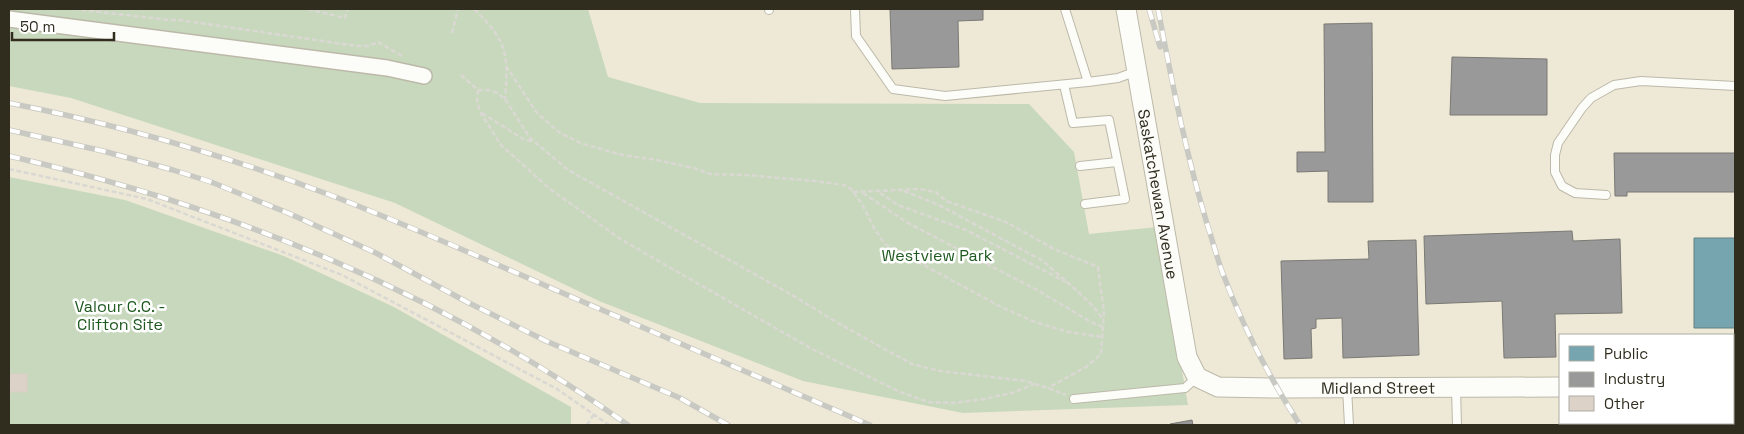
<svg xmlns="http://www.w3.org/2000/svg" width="1744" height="434" font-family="'Space Grotesk',sans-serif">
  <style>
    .green { fill: #c8d8bc }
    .public { fill: #76a5af; stroke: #618184 }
    .industry { fill: #999; stroke: #7a7974 }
    .building { fill: #dcd2c8; stroke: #d9cfc5 }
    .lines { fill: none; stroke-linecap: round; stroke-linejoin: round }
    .service-casing { stroke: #bcb9a9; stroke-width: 10 }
    .minor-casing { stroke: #bcb9a9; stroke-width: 18 }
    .tertiary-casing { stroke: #bcb9a9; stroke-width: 21 }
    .path { stroke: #dad8d3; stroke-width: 2.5; stroke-dasharray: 5 2.5; stroke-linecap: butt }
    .service { stroke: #fcfcf9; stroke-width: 8 }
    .minor { stroke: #fcfcf9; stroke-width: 15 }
    .tertiary { stroke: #fcfcf9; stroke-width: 19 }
    .rail-casing { stroke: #c9c9c3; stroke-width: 5.5 }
    .rail { stroke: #fff; stroke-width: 4; stroke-dasharray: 11; stroke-linecap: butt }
    .labels { text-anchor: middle; stroke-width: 5; stroke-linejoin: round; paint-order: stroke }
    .street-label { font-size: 16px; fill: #302d1f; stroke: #fff }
    .park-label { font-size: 16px; fill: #1e591f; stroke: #fff }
  </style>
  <rect width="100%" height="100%" fill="#eee9d6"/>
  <path class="green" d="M9,9H588L608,77L700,103L1029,104L1074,152L1089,234L1157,227L1188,405L963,413L803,381L599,301L395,203L71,98L9,86Z
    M9,177L125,200L284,256L394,307L571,407V425H9Z"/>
  <path class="public" d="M1694,238H1735V328H1694Z"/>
  <path class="industry" d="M890,9H983V20L958,21L959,67L892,69Z
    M1372,23L1373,202H1328V171L1297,172V152H1325L1324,24Z
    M1452,57L1547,59V115H1450Z
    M1614,153H1735V192H1627V196H1615Z
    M1572,231L1573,241L1620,239L1622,313L1555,314L1556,357L1504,358L1502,301L1426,304L1424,236Z
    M1416,240L1419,355L1343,358L1342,318L1316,319V328L1311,329L1312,358L1284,359L1281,261L1369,259L1368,241Z
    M1192,420L1193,425H1171L1170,424Z"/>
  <path class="building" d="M9,374H27V392H9Z"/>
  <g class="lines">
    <defs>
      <path id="service" d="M769,9V10
        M855,9L856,36L893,89L945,96L1088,82
        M1065,9L1088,82L1118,78L1137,71
        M1064,85L1073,123L1109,120L1125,199L1085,204
        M1080,166L1117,162
        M1606,195L1575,193L1562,186L1555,172V155L1558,143L1582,108L1591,98L1614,85L1641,81L1735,86
        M1347,388L1349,425
        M1456,388L1457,425
        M1074,399L1185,388L1197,377
        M1661,423V425
        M1729,423V425"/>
      <path id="minor" d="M9,19L387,68L424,76"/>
      <g id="tertiary">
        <path id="s1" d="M1126,9L1187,357L1197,377L1218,387L1277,388L1560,387"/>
        <path d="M1733,386H1735"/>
      </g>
    </defs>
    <use href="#service" class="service-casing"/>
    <use href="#minor" class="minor-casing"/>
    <use href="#tertiary" class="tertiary-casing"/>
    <path class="path" d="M74,9L169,20H179L357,46H369L378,42L402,56
      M308,9L345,18L348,9
      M474,9C507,41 509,54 505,99
      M452,33L458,9
      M506,66L537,113L560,133L583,144L623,155L657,160L697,169L710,174L745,175L815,181L844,185L851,189L862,204L874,228L885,244L1003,308L1035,322L1068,332L1103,337
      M461,75L478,90H488L497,93L505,99L530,138L568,170L792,295L838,323L890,352L912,364L940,371L1026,381L1048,388L1066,395
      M478,90L477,100L480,112L501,145L550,189L622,240L812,349L900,392L928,402L954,403L984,399L1012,393L1034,384
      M482,113L523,139L533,142
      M9,169L147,199L342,275L557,389L609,425
      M904,191L939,205L1043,261L1076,290L1092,305L1103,319
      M853,192L919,189L936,192L946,201L1006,222L1054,249L1098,267L1104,313L1101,354L1086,367L1048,388
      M863,193L908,223L1037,290L1091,322L1103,327
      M880,193L898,205L966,230L1066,282
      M587,425L594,414"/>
    <use href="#service" class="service"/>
    <use href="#minor" class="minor"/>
    <use href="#tertiary" class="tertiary"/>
    <defs>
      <path id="rail" d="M1149,9L1160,47
        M1158,9C1172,82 1186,155 1208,227C1213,242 1217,258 1223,274C1243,327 1269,377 1300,425
        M9,103C121,125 231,157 338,198C409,226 480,257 551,288C657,334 764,379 870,425
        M9,130L103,151L173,170L211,182L288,213L376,253L467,302L546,341L680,398L728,425
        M9,156C229,206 443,294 628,425"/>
    </defs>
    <use href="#rail" class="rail-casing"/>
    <use href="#rail" class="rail"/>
  </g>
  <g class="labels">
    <g class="street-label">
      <text dy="6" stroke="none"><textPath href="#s1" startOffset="188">Saskatchewan Avenue</textPath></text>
      <text dy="6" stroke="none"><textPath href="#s1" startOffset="559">Midland Street</textPath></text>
    </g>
    <g class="park-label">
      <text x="937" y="261">Westview Park</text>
      <text x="120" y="312">Valour C.C. -<tspan x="120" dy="18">Clifton Site</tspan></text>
    </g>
  </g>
  <rect width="1744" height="434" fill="none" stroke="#302d1f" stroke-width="20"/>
  <rect x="1559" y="334" width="175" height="90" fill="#ffffff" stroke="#acaba5"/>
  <rect x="1569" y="346" width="25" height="15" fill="#76a5af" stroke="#acaba5"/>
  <text x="1604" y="359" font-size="15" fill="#302d1f">Public</text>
  <rect x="1569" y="372" width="25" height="15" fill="#999999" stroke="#acaba5"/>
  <text x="1604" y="384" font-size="15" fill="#302d1f">Industry</text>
  <rect x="1569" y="396" width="25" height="15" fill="#dcd2c8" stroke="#acaba5"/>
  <text x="1604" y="409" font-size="15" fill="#302d1f">Other</text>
  <path d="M12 32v8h102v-8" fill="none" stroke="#302d1f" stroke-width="2.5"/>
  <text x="20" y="32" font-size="15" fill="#302d1f" stroke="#ffffff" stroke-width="4" paint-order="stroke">50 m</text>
</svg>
